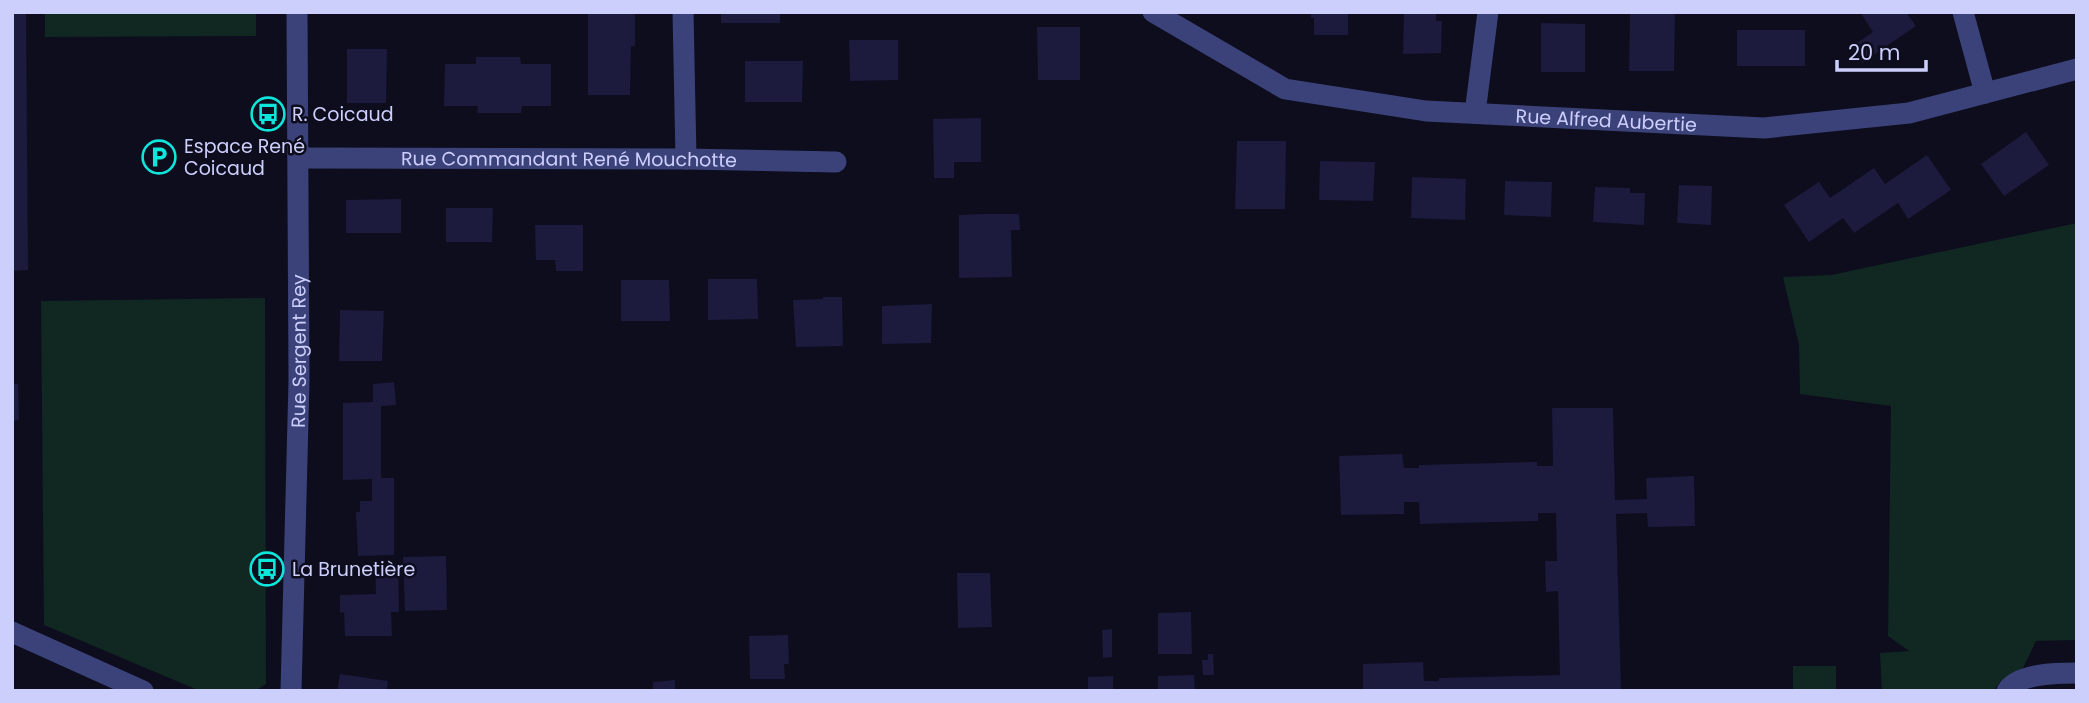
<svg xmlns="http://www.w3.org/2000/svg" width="2089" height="703" font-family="Poppins,sans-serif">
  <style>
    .green { fill: #102722 }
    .building { fill: #1c1a3d }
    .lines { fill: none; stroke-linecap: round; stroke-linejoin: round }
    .minor { stroke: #3b4279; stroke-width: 21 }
    .labels { text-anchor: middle; stroke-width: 5; stroke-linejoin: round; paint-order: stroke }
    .poi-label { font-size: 19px; fill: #cccefc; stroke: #0d0d1d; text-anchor: start }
    .street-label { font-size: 19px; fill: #cccefc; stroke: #0d0d1d }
  </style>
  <rect width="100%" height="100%" fill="#0d0d1d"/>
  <path class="green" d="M45,12H256V36L45,37Z
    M2077,223V640L2036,641L2023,668L1998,684L1994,691H1882L1880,653L1909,651L1888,636L1891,406L1800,394L1799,345L1783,277L1831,275Z
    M265,298L266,684L255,691H200L44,625L41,301Z
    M1793,666H1836V691H1793Z"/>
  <path class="building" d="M12,12H26L28,270L12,271Z
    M588,12H635V46H631L630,95H588Z
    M721,12H780V23H721Z
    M1311,12H1348V35H1314V18H1311Z
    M1404,12H1436V21H1442L1441,53L1403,54Z
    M1630,12H1675L1674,71H1629Z
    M1860,12H1906L1916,26L1862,63L1851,47L1873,32Z
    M1541,23L1585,24V72H1541Z
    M1037,27H1080V80H1038Z
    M1737,30H1805V66H1737Z
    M849,40H898V80L850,81Z
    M347,49H387L386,103H347Z
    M476,57H520L521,64H551V106H522L521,113H477L478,106H444L445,64H476Z
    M745,61H803L802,102H745Z
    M981,118V162H954V178H934L933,119Z
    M2026,132L2049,165L2004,196L1981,164Z
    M1237,141H1286L1285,209H1235Z
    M1927,155L1951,190L1908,219L1898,203L1854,233L1843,218L1809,242L1784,205L1819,182L1830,198L1874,168L1885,184Z
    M1320,161L1375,162L1373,201L1319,200Z
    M1412,177L1466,179L1465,220L1411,218Z
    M1505,181L1552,182L1551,217L1504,215Z
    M1679,185L1712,186L1711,225L1677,223Z
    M1595,187L1630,188V193H1645L1644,225L1593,222Z
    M401,199V233H346V200Z
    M446,208H493L492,242H446Z
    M983,214H1019L1020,230H1011L1012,277L959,278V215Z
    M535,225H583V271H556L555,260H536Z
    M708,279H757L758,319L708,320Z
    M621,280H669L670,321H621Z
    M823,297H842L843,346L796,347L793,300L823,299Z
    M932,304L931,343L882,344V306Z
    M340,310L384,311L382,361H339Z
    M394,382L396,405L381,406V478H394V555L358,556L356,512H360V501H372V479L343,480V403L373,402V384Z
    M12,384H18L19,420L12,421Z
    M1552,408H1613L1615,500L1647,499L1646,478L1694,476L1695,526L1648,527L1647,513L1616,514L1621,689L1619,691H1363V664L1423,662L1424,681H1439V678L1560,675L1558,591L1546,592L1545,561H1557L1556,513H1538V521L1420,524L1419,502H1404V514L1341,515L1339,456L1402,454L1404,468H1419V465L1537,462V466H1553Z
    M446,556L447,610L405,611L403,557Z
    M398,563L399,612H391L392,636H345L344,612L340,613V595L376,594L375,564Z
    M957,573H990L992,627L958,628Z
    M1191,612L1192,654H1158V613Z
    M1112,629V657L1103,658L1102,630Z
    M788,635L789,664H784L785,679H750L749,636Z
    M1208,654H1213L1214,675H1203L1202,660H1208Z
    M340,674L388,681L387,691H337Z
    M1194,675L1195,691H1158V676Z
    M1113,676V691H1088V677Z
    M675,680V691H653V682Z"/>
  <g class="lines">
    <g class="minor">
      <path d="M683,12L686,159"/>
      <path id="s1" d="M1153,12L1285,89L1426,111L1764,128L1909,113L2077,69"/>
      <path d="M1963,12L1985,93"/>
      <path d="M1475,113L1488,12"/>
      <path id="s2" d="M299,158L686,159L836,162"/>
      <path d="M12,632L143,691"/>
      <path id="s3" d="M291,691L299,381L297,12"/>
      <path d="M2007,691C2018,673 2057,673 2077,673"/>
    </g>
  </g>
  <defs>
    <symbol id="bus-ring" viewBox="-11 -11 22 22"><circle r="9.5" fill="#0d0d1d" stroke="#0ee6dc" stroke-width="1.5"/><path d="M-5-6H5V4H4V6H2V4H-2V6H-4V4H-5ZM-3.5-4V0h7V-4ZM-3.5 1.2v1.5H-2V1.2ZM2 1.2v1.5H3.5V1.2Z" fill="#0ee6dc"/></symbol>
    <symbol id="parking-ring" viewBox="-11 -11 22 22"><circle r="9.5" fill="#0d0d1d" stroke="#0ee6dc" stroke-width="1.5"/><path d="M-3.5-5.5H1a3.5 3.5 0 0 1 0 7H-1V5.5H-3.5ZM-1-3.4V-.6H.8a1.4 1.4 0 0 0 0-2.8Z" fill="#0ee6dc"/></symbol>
  </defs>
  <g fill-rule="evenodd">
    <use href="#bus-ring" x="249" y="95" width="38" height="38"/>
    <use href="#parking-ring" x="140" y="138" width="38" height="38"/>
    <use href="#bus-ring" x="248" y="550" width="38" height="38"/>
  </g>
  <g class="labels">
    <g class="poi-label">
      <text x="292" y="121">R. Coicaud</text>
      <text x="184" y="153">Espace René<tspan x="184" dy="22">Coicaud</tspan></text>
      <text x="292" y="576">La Brunetière</text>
    </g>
    <g class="street-label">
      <text dy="7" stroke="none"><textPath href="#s1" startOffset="476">Rue Alfred Aubertie</textPath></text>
      <text dy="7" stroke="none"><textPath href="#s2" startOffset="270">Rue Commandant René Mouchotte</textPath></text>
      <text dy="7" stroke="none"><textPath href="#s3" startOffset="340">Rue Sergent Rey</textPath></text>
    </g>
  </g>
  <rect width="2089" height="703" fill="none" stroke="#cccefc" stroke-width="28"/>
  <path d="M1837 60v10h89v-10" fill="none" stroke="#cccefc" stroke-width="3.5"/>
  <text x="1848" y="60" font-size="21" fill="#cccefc" stroke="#0d0d1d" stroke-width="5" paint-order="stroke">20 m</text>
</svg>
